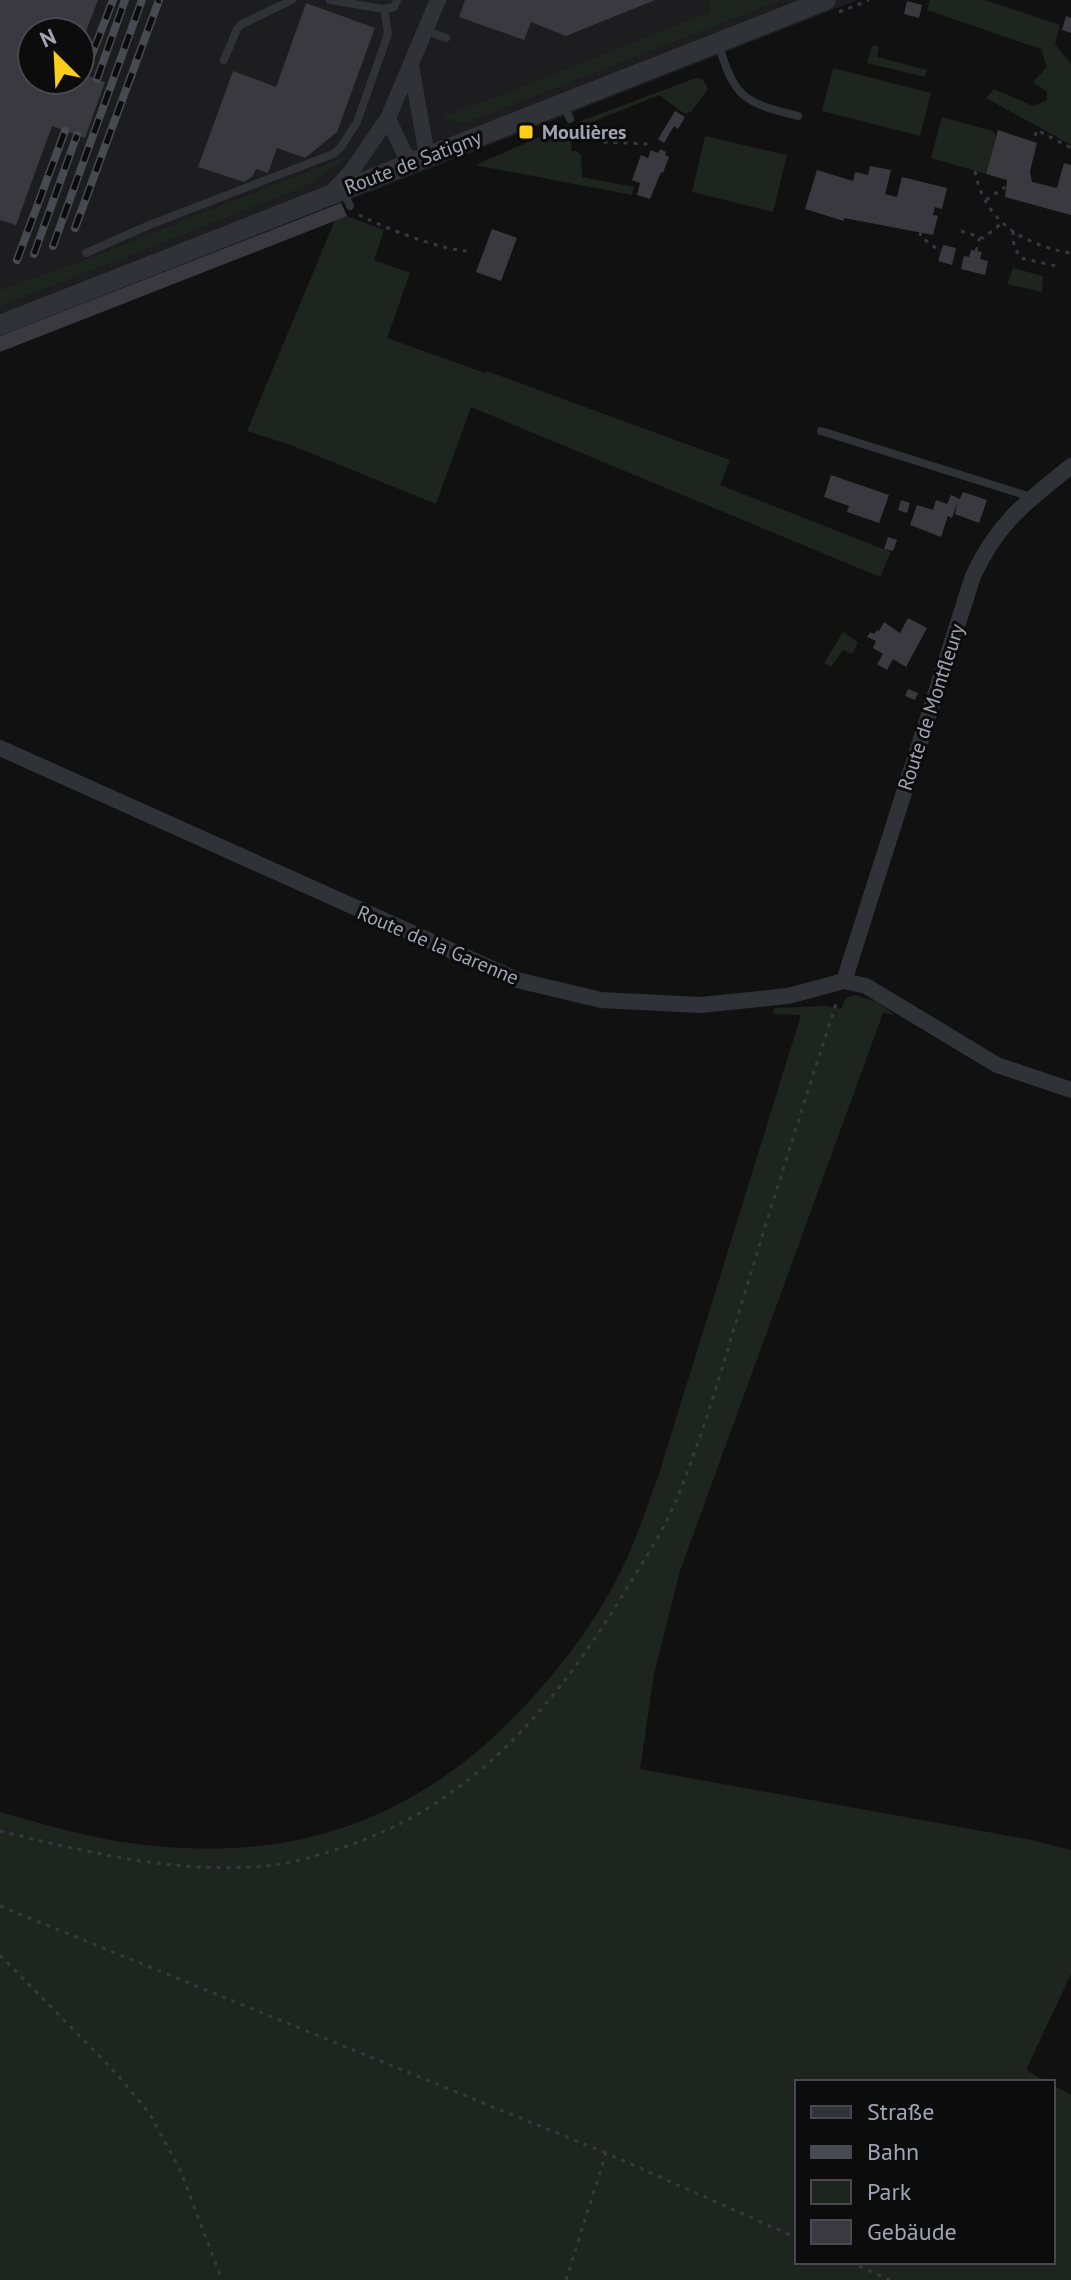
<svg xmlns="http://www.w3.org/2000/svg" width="1071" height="2280" font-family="'PT Sans',sans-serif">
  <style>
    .built { fill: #1d1c1f; fill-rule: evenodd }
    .green { fill: #1d251e }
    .building { fill: #3a393f }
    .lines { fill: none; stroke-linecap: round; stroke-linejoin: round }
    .path { stroke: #37383e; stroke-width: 3; stroke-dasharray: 4 6; stroke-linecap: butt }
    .service { stroke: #313237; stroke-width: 8 }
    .minor { stroke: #313237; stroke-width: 16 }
    .tertiary { stroke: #313237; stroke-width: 20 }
    .rail-casing { stroke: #484951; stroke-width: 8 }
    .rail { stroke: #0c0c0d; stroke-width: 5; stroke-dasharray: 15; stroke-linecap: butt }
    .poi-dot { fill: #fece1c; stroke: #0c0c0d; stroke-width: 3 }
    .labels { text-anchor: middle; stroke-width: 6; stroke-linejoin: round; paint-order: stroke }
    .poi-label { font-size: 20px; font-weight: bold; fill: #a1a4b4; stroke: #0c0c0d; text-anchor: start }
    .street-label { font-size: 20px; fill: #a1a4b4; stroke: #0c0c0d }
  </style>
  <rect width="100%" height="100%" fill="#111112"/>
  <path class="built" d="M0,0H858L342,203L347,216L0,352ZM32,32H80V80H32Z"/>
  <path class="green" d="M709,0H781L470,121L458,123L442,118L710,12Z
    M930,0H985L1060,25L1055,44L1071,64V145L986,98L994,89L1033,106L1047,100V92L1033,82L1047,67L1041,49L927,10Z
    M872,46H879L877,57L927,70L925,77L867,63Z
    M833,68L931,93L920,136L822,111Z
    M696,78L703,79L708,89L691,112L685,114L659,95L580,127L578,122Z
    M942,117L993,131L996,136L986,174L931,158Z
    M567,125L572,139L571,151H577L581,156L582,177L634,187L632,195L475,165Z
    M705,136L787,155L773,212L692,192Z
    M347,156L322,176L303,187L0,306V290L84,260Z
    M347,216L384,230L374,260L410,273L387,338L485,373L487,371L730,460L720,485L891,552L880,577L471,407L436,504L288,444L247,431L335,220Z
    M1013,268L1043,276L1042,292L1007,284Z
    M843,632L858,642L852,654L843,650L831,667L824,663Z
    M855,995L877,1002L895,1015L883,1013L680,1571L654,1674L640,1769L1032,1840L1071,1850V1974L1026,2070L1047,2082H797V2262H1053V2085L1071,2095V2280H0V1812C43,1824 86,1837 130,1843C294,1866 422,1820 533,1697C566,1660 597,1619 620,1573C635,1543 646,1509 658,1477L801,1015L773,1014L774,1008L826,1006L841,1009L846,998Z"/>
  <path class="building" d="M0,0H98L80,47V32H32V80H80V73L105,82L85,138L52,126L16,225L0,220Z
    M465,0H655L566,36L531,22L524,40L459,17Z
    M907,1L922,5L919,18L904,14Z
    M306,3L375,28L337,132L305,158L277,148L268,173L256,169L252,177L244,182L198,167L233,71L276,87Z
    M1066,16L1071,18V33L1062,30Z
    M675,111L685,117L678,129L674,126L664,143L658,139Z
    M998,130L1037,143L1030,171L1032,182L1057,188L1064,163L1071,165V215L1005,197L1007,180L986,174Z
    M660,149L666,152L665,155L669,157L663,173L661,172L650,199L637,195L640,183L632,180L641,155L648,158L651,150L658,153Z
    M870,166L891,170L885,194L897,197L902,177L947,188L942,209L935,207L933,215L938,216L933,235L844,218V221L805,209L817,170L853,181L855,172L868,175Z
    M341,203L347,216L0,352V336Z
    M492,229L517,238L501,281L476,272Z
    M943,245L956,248L952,265L938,261Z
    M971,250L982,252L980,259L988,261L985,275L961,269L964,256L969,257Z
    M831,475L889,495L879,523L847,512L849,506L824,497Z
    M963,492L987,500L979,523L955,514L957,503L952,518L948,516L941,537L910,525L917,505L933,510L936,500L947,504L951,495L960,499Z
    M901,500L910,503L907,513L898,510Z
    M888,537L897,540L893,551L884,549Z
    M908,618L927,628L906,667L893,659L887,670L877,664L883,654L873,648L876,641L867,637L870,632L874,634L877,630L879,631L884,622L900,633Z
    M908,689L918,693L915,700L905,696Z"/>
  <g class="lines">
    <path class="path" d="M839,12L869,0
      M577,128L603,142L649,144
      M1035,136L1037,130L1071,148
      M975,171C984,221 1023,245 1071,253
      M986,200L1005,187
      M359,215C382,227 448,253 473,251
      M961,231L983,238L1002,223
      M1013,231L1014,247L1021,258L1056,266
      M921,232L920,236L941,252
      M976,251L980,237
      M0,1831C86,1852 175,1874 265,1866C289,1864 315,1856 338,1849C472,1807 557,1704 627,1588C645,1559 664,1530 677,1498C704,1433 723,1364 744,1296C774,1197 805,1099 837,1001
      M0,1906L606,2153
      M0,1955L115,2072L150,2114L181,2172L222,2280
      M850,2262L890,2280
      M566,2280L606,2153L797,2238"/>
    <path class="service" d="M330,0L384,9L394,7L397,0
      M425,30L446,38
      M718,43C735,98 742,102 798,116
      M224,60L237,29L242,24L292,0
      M563,104L570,119
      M343,190L350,206
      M86,253L147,226L333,154L341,147L357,122L388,34L384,9
      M821,431L1031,497"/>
    <path class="minor" d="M411,65L427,156
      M388,118L403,151L412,162
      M330,194L351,172L388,118L438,0
      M0,748L517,980L601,1000L701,1005L788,996L844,981L866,986L997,1065L1071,1090
      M844,981L973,576C998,522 1026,502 1071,466"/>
    <path class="tertiary" d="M0,325L826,0"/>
    <defs>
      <path id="rail" d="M84,75L113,0
        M97,79L125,0
        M75,228L159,0
        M53,246L142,0
        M34,254L77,135
        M17,260L65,131"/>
    </defs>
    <use href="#rail" class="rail-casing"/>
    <use href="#rail" class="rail"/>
  </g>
  <rect class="poi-dot" x="518" y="124" width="16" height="16" rx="4"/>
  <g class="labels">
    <g class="poi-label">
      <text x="542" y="139">Moulières</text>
    </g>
    <g class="street-label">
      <text transform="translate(413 162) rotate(-21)" y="7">Route de Satigny</text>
      <text transform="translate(931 707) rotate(-72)" y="7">Route de Montfleury</text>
      <text transform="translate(438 945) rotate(23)" y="7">Route de la Garenne</text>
    </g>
  </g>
  <rect x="795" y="2080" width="260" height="184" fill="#0c0c0d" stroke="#484950" stroke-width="2"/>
  <rect x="811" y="2106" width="40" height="12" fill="#313237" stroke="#484950" stroke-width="2"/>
  <text x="867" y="2120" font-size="24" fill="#a1a4b4">Straße</text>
  <rect x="811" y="2146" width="40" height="12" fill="#484951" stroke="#484950" stroke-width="2"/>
  <text x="867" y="2160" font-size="24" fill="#a1a4b4">Bahn</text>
  <rect x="811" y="2180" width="40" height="24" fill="#1d251e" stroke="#484950" stroke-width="2"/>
  <text x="867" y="2200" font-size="24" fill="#a1a4b4">Park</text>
  <rect x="811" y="2220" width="40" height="24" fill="#3a393f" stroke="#484950" stroke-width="2"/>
  <text x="867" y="2240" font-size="24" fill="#a1a4b4">Gebäude</text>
  <g transform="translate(56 56) rotate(336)"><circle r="38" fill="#0c0c0d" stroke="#484950" stroke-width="2"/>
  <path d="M0-6L14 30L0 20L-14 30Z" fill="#fece1c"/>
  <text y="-12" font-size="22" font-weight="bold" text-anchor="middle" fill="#a1a4b4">N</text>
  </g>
</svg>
